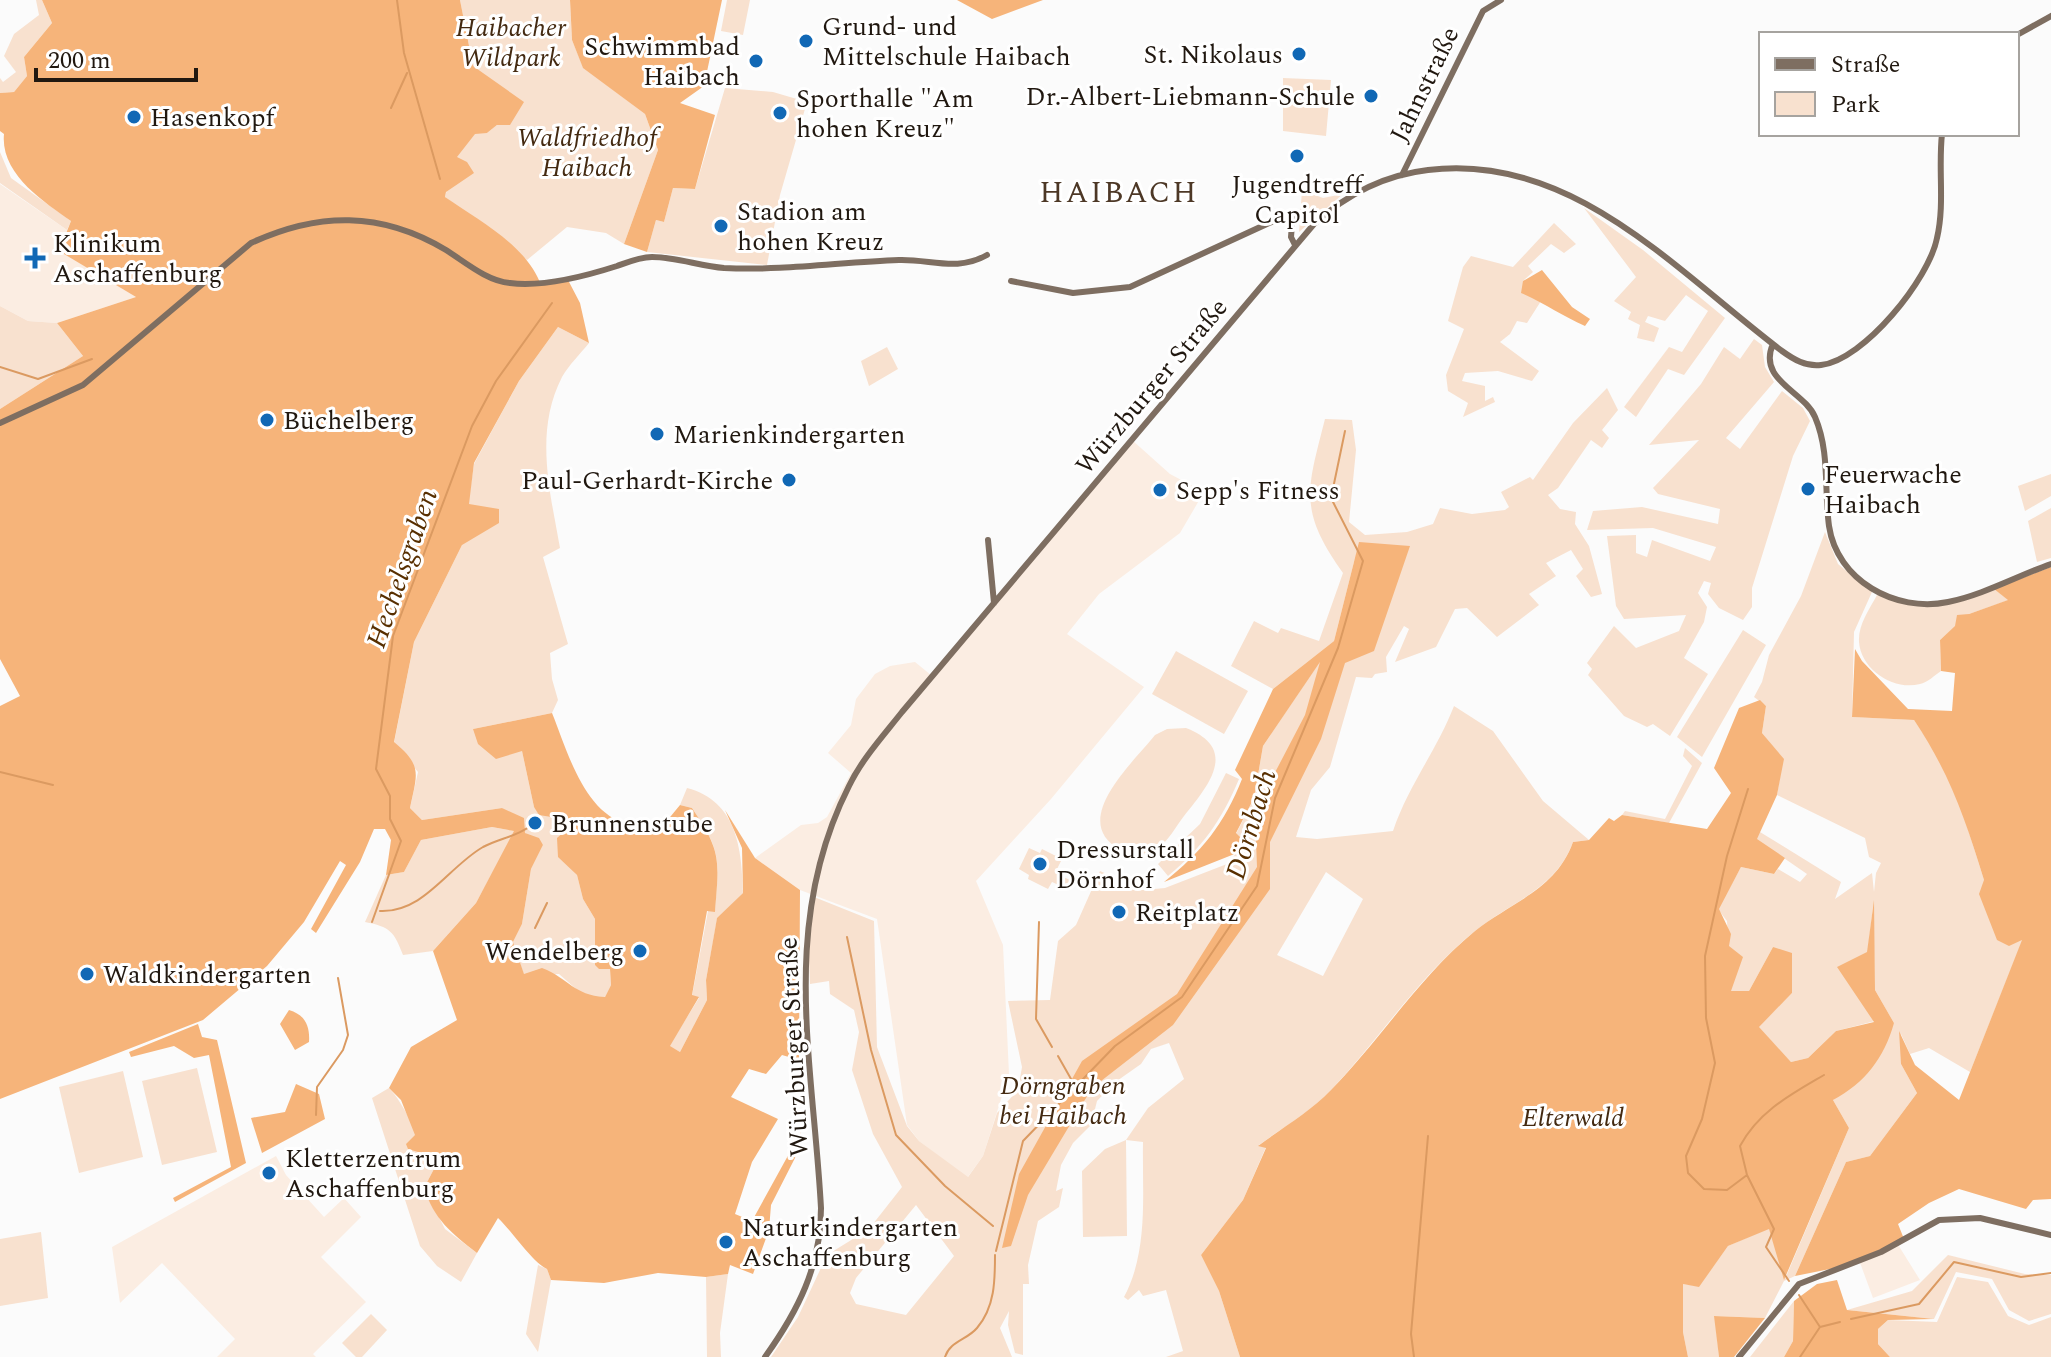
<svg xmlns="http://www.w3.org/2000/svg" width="2051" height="1357" font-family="Spectral,serif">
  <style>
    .built { fill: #fbede2 }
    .green { fill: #f8e1cf; fill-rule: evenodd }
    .forest { fill: #f6b47a }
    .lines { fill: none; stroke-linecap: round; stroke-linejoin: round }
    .stream { stroke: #db9a61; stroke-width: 2 }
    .secondary { stroke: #7e6e61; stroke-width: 6 }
    .poi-dot { fill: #1168b5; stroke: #fff; stroke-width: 3 }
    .labels { text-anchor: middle; stroke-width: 6; stroke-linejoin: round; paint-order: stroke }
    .poi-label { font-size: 26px; fill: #211810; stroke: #fff; text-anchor: start }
    .park-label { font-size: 26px; font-style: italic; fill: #442a11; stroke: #fff }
    .street-label { font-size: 26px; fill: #211810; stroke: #fff }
    .water-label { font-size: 28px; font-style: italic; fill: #582f00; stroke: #fff }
    .quarter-label { font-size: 30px; letter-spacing: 2px; fill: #4d3826; stroke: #fff }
  </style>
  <rect width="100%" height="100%" fill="#fbfbfb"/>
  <path class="built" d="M0,184L67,230L59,250L136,297L57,323L28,321L0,306Z
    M1132,440L1170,474L1204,492L1180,533L1099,594L1067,634L1144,687L1051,799L976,881L1003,945L1009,1074L983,1156L967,1178L919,1141L907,1125L877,919L800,890L755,858L801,825L818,823L827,817L851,773L828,753L851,725L856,699L875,674L890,666L915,662L931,675Z
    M276,1156L286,1175L324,1217L344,1198L361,1217L321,1257L366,1302L313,1354L316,1357H217L235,1339L162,1263L120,1303L112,1247Z
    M1897,1243L1920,1280L1873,1298L1859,1260Z"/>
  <path class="green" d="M36,0H42L52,23L24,57L27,76L14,92L0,93V78L3,82L16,72L4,56L14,34L39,15Z
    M460,0H570L572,40L583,67L645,114L658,150L624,244L606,233L567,227L527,260L445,197L456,157L475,133H487L497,125L473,66Z
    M727,0H750L743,35L721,31Z
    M1283,78L1331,80L1326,136L1283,131Z
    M725,88L773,92L807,102L780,195L767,265L647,252L656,220L664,222L673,188L695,189Z
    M0,152L11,178L71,221L67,230L0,183Z
    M1302,190L1323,198L1343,194L1299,232Z
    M1584,208L1643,250L1725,318L1684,375L1668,369L1636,417L1624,407L1669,347L1682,352L1708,311L1686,295L1665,321L1648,316L1645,322L1659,328L1654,342L1637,338L1640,325L1628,319L1631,312L1614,301L1636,277Z
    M1554,223L1576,244L1564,253L1551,244L1528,266L1533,272L1523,281L1541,301L1527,323L1517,321L1510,334L1500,342L1539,371L1532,381L1498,371L1465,373L1462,381L1485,386V401L1493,397L1495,402L1463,417L1468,403L1448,391L1446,375L1464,329L1448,321L1463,267L1471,256L1513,267Z
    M0,306L28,321L57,323L83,356L0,409Z
    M558,327L589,343C580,354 569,365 562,377C534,432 550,491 560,548L543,557L568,644L550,653L552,679L558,700L552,713L473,729L522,751L534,807L560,819L577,821L570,867L577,875L583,899L595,919V965L610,968L611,985L605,997L584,996L559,974L524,975L513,942L522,924L531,869L543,845L525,833L502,808L422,820L410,808L418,772L394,743L414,642L462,545L474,464L519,381Z
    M1754,339L1762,345L1765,367L1774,382L1726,438L1740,449L1782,391L1803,408L1810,421L1793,456L1752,588V607L1743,620L1719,608L1708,594L1711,583L1704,581L1698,593L1707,607L1704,622L1684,658L1708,674L1670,736L1653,724L1647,727L1624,716L1588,675L1592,669L1587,663L1614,626L1636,648L1679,631L1686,615L1624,619L1616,606L1607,536L1636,535V553L1647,557L1652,540L1710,561L1716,547L1653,528L1587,530L1593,511L1642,507L1718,524L1720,509L1658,494L1653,488L1699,440L1649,445L1701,384L1724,347L1740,359Z
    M887,347L898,369L869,386L861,361Z
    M1607,388L1618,410L1602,430L1609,438L1602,448L1591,440L1558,488L1548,495L1560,509L1576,512L1575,524L1589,546L1602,594L1591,597L1576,576L1583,569L1571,550L1546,563L1556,576L1529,594L1539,605L1497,637L1467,608L1455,609L1436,647L1395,662L1409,629L1404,626L1386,657L1387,672L1375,674L1372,678L1356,677L1330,767L1311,790L1296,837L1317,839L1393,831C1408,786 1437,750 1454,706L1493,731L1543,801L1589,840L1573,842C1556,889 1511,902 1475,931C1420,975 1380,1038 1332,1089C1312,1111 1283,1127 1259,1145L1266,1147L1243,1200L1201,1255L1219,1291L1240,1357H1166L1183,1351L1166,1290L1143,1296L1139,1290L1128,1300L1124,1297C1149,1250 1142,1194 1143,1142L1126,1140L1127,1236L1083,1237L1082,1171L1105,1149L1126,1140L1148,1108L1184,1079L1169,1043L1151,1049L1141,1064L1114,1083L1097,1101L1091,1125L1073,1143L1061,1165L1056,1191L1063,1188L1059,1207L1038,1221L1028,1265L1029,1284H1023V1355L1015,1353L1008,1325L1009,1311L1000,1328L1012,1357H771L798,1317L827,1255L869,1229L902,1187L873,1134L852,1070L859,1032L854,1010L830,994L829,981L810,984L808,938L814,897L874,921L877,1047L907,1126L919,1141L968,1177L983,1156L997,1113L1018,1090L1022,1067L1008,1001L1050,1000L1058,941L1076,925L1100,871L1143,890L1165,888L1227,864L1245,843L1236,834L1254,798L1263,746L1321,660L1310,701L1346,625L1355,558L1334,641L1273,689L1231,666L1254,621L1278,633L1281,628L1319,641L1343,573C1298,510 1307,490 1325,419L1352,420L1356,450L1349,522L1365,535L1407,532L1433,524L1440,508L1472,514L1505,510L1509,507L1501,492L1530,477L1533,480L1573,423ZM1326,872L1363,899L1323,976L1277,955ZM916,1205L954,1256L906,1315L856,1304L850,1293L856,1278Z
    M2051,474V496L2025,511L2018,486Z
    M2051,508V558L2037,562L2028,521Z
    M1825,532L1838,564L1872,592L1854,632L1852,717L1914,720L1943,763L1956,791L1984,880L2023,939L1970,1072L1929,1048L1910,1054L1901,1034V1064L1917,1093L1870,1156L1846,1162L1795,1276L1784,1281L1765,1318L1715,1316L1719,1357H1688L1683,1332V1284L1699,1286L1728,1246L1769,1228L1785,1279L1849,1128L1833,1100L1894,1023L1875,990L1873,907L1862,999L1875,1021L1836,1031L1808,1058L1791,1062L1758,1027L1792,993L1773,947L1749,991L1731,992L1727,921L1718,909L1741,867L1774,874L1778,869L1800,882L1807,874L1756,839L1760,832L1841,882L1835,899L1872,873L1874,892L1876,873L1881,863L1869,857L1865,838L1777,795L1783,759L1762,733L1766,706L1754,697L1762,682L1769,655L1801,596Z
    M1994,589L2009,600L1969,614L1940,640L1941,671C1935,675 1927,683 1920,684C1894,691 1861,670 1859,642C1858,625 1869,610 1877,595C1925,610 1948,607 1994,589Z
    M1743,630L1766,645L1702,757L1677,737Z
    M1176,651L1248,691L1224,734L1152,694Z
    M1186,728C1240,749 1208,786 1184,816C1177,825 1167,843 1157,849C1147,855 1131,856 1121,850C1067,822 1133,763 1155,735L1167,729Z
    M1685,748L1702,763L1669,823L1622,815L1625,811L1665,819L1692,766L1683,756Z
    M1226,773L1239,779C1222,820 1202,848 1168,876L1158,864L1200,824Z
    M687,788C737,801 742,849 743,893L717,919L706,980L707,1000L680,1052L669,1046L699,998L692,996L708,911H715C719,859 722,852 692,808L680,805Z
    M492,827L515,831L476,903L433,951L403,955C394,931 390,927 365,922L386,875L404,872L421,840Z
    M1029,848L1040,853L1042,849L1062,859L1055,873L1074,882L1070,890L1052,882L1048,889L1028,879L1029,875L1019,869Z
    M197,1068L217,1152L162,1165L142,1081Z
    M123,1071L143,1157L79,1173L59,1087Z
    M389,1088C404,1103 423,1146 435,1167L424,1188L445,1229L477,1253L461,1282L437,1266L420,1246L372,1098Z
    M41,1232L48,1298L0,1306V1239Z
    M1948,1255L2025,1274L2051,1275V1314L2029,1321L2009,1310L1992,1279L1956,1272L1934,1319L1847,1310L1912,1291Z
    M538,1265L547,1269L551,1280L538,1352L526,1334Z
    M728,1274L720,1333L721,1357H707L706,1277Z
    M1957,1277L1988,1282L2008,1316L2029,1325L2051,1317V1357H1890L1878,1344V1329L1888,1320L1937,1322Z
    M1794,1301L1793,1341L1784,1357H1750Z
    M371,1314L387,1330L362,1357H356L342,1343Z"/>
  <path class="forest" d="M42,0H460L473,66L524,102L510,125H497L487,133L475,134L457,157L467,162L474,173L446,192L445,197C480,221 527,246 541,285L568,280L580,303L589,343L558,327L519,381L474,463L469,504L499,509V523L462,545L414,642L394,742C423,766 417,774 410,808L422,820L502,808L524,818L525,833L539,838L543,845L531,869L522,924L513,942L524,974L542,968C570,979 573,995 605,997L611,985L610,969H599L595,965V919L583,899L577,875L558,857L557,838L576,821L539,815L534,807L522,751L496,759L478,744L473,729L552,713C567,750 584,814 628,824C639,827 654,823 666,822L680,805L692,808C722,852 719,860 715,912L707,911L692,995L699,997L670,1046L680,1052L707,1000L706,980L717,918L743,893L742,848L725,810L755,858L800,890L799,1060L782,1055L766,1074L749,1069L731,1097L778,1119L752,1162L735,1214L752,1221L801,1132L795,1158L771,1205L769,1230L753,1274L730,1265L728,1274L706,1277L658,1273L604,1283L551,1280L547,1269C532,1262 512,1231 498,1218L477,1253C451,1233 434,1219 424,1188L435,1167L428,1155L408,1149L406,1144L415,1135L401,1100L389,1088L411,1047L457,1020L433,951L476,903L514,831L492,827L421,840L404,872L386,875L391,840L385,829H374L360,862L316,933L311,929L346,865L340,861L304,922L267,966L203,1020L0,1099V706L20,696L0,659V409L83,356L57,323L136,297L59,251L71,221C44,202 0,174 4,134L0,131V93L14,92L27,76L24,57L52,23Z
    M570,0H722L704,86L680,103L715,115L695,189L673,188L664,222L656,220L647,252L624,244L658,150L645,114L583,68L572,40Z
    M957,0H1043L992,19Z
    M1542,270L1572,307L1590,319L1585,326C1562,316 1544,303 1521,293L1523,281Z
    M1359,542L1410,546L1374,651L1345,663L1321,739L1270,842V889L1173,1025L1092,1088L1028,1195L1011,1246L1002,1248L1019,1174L1082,1061L1177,994L1257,867L1256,841L1269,784L1305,715L1320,662L1263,746L1254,798L1236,833L1245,842L1237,853L1164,882C1201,853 1225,823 1242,779L1235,770L1273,689L1334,641Z
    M2051,567V1199L2033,1200L2026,1209L1959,1189L1929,1203L1898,1224L1904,1239L1897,1243L1835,1268L1795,1276L1846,1162L1870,1156L1917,1093L1901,1064L1899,1031L1915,1065L1959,1100L2022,940L2009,946L1997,940L1979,894L1984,880C1965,818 1950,774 1914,720L1852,717L1855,649L1862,661L1908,709L1952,711L1955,673L1941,671L1940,640L1955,626L1957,615L1969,614L2008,600L1994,589Z
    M1760,700L1766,706L1762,733L1784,759L1777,795L1757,839L1785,858L1774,874L1741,867L1719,909L1731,934L1729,946L1743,957L1731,991H1749L1773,947L1792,953V993L1759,1027L1791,1062L1808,1058L1836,1031L1874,1022L1837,967L1867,952L1874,900L1875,990L1894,1023C1884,1058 1865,1083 1833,1100L1849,1128L1784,1280L1769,1229L1728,1246L1699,1287L1683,1284V1332L1688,1357H1240L1219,1291L1201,1255L1243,1200L1266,1148L1258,1146C1282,1128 1311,1111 1331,1090C1381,1039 1420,976 1475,931C1511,902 1556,890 1573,842L1589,840L1609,818L1614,821L1622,815L1707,829L1731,793L1714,768L1739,708Z
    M289,1010C306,1015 310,1027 309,1042L295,1050L280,1024Z
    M198,1024L202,1037L217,1040L246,1163L175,1202L173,1198L231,1167L209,1055L194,1058L174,1046L131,1057L129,1052Z
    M296,1084L319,1094L325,1119L262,1153L251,1118L285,1112Z
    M1837,1280L1847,1310L1934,1319L1888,1320L1878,1329V1344L1890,1357H1784L1793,1341L1794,1301L1817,1284Z
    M1714,1316L1765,1318L1734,1357H1719Z"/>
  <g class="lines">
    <path class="stream" d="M397,0L404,53L440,179
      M391,108L407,73
      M0,367L38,379L92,359
      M0,772L53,785
      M1748,789L1727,856L1705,956L1706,1018L1715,1063L1702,1119L1686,1156L1688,1173L1704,1189L1727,1190L1747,1175L1774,1229L1766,1247L1789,1281
      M380,911C424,913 448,867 483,847C500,838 520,836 534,823
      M372,922L401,841L390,819V796L376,769L393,636L472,426L496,381L552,303
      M1039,922L1036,1019L1052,1047
      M535,928L547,903
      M847,937L871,1050L896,1135L945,1186L993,1226
      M1058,1056L1075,1086
      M316,1115L317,1087L343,1050L348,1035L338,978
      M1747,1175L1740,1146C1759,1111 1790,1095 1824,1075
      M996,1251L1023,1141L1115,1046L1182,997L1257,886L1275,798L1338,648L1363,561L1331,498L1345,431
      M1799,1295L1820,1327
      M1851,1319L1919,1304L1954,1262L2021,1277L2051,1273
      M945,1357C950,1341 967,1340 977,1328C995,1307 995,1280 995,1255
      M1414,1357L1411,1334L1428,1136
      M1800,1357L1820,1327L1840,1322"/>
    <path class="secondary" d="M2017,35L2051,16
      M1402,175L1483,11L1501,0
      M1011,281L1073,293L1130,287L1293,212L1291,237L1295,245
      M1773,344C1757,380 1804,391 1815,417C1830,452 1824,489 1829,526C1837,580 1895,613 1948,602C1983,595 2017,576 2051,564
      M0,423L83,385L251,243C318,212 381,211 446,250C465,262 487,281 510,283C542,287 586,276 617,266C628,262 640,257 652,257C676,257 700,266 724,268C783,271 841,262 899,260C931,259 957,272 987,255
      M988,540L994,603
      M765,1357C798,1311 821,1266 821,1208C813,1061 779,924 849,786C862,759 883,736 902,712L1314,224C1346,195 1384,175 1428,170C1572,152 1676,271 1782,351C1793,359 1806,367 1821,365C1864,360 1929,279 1937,238C1945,204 1938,169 1942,134
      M1739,1357L1799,1284L1881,1252L1939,1220L1980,1218L2051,1235"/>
  </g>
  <g class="poi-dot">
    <circle cx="806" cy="41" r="8"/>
    <circle cx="1299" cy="54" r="8"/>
    <circle cx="756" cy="61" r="8"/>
    <circle cx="1371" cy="96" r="8"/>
    <circle cx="780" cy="113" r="8"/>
    <circle cx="134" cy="117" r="8"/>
    <circle cx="1297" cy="156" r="8"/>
    <circle cx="721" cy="226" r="8"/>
    <path d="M31 246h8v8h8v8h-8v8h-8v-8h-8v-8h8z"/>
    <circle cx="267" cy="420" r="8"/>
    <circle cx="657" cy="434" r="8"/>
    <circle cx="789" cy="480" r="8"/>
    <circle cx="1808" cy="489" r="8"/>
    <circle cx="1160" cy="490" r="8"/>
    <circle cx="535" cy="823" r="8"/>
    <circle cx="1040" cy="864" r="8"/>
    <circle cx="1119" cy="912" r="8"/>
    <circle cx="640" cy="951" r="8"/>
    <circle cx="87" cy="974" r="8"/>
    <circle cx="269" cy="1173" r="8"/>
    <circle cx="726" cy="1242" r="8"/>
  </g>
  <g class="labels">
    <g class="poi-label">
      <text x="822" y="35">Grund- und<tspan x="822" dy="30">Mittelschule Haibach</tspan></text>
      <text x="740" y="55" text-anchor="end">Schwimmbad<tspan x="740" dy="30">Haibach</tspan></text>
      <text x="1283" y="63" text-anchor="end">St. Nikolaus</text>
      <text x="1355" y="105" text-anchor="end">Dr.-Albert-Liebmann-Schule</text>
      <text x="796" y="107">Sporthalle "Am<tspan x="796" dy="30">hohen Kreuz"</tspan></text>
      <text x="150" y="126">Hasenkopf</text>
      <text x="1297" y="193" text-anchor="middle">Jugendtreff<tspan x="1297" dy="30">Capitol</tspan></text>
      <text x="737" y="220">Stadion am<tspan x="737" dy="30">hohen Kreuz</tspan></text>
      <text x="53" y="252">Klinikum<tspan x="53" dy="30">Aschaffenburg</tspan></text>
      <text x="283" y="429">Büchelberg</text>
      <text x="673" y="443">Marienkindergarten</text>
      <text x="1824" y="483">Feuerwache<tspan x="1824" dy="30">Haibach</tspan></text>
      <text x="773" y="489" text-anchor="end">Paul-Gerhardt-Kirche</text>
      <text x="1176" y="499">Sepp's Fitness</text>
      <text x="551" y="832">Brunnenstube</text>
      <text x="1056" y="858">Dressurstall<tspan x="1056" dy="30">Dörnhof</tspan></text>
      <text x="1135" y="921">Reitplatz</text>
      <text x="624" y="960" text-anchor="end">Wendelberg</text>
      <text x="103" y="983">Waldkindergarten</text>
      <text x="285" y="1167">Kletterzentrum<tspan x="285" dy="30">Aschaffenburg</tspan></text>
      <text x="742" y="1236">Naturkindergarten<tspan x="742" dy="30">Aschaffenburg</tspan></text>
    </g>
    <g class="park-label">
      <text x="511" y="36">Haibacher<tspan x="511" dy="30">Wildpark</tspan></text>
      <text x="587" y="146">Waldfriedhof<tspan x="587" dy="30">Haibach</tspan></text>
      <text x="1063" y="1094">Dörngraben<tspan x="1063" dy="30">bei Haibach</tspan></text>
      <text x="1573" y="1126">Elterwald</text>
    </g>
    <g class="street-label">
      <text transform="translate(1424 84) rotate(-64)" y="9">Jahnstraße</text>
      <text transform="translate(1151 386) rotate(-50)" y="9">Würzburger Straße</text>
      <text transform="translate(793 1047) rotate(-93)" y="9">Würzburger Straße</text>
    </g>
    <g class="water-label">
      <text transform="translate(401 568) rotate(-71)" y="10">Hechelsgraben</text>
      <text transform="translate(1250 824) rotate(-73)" y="10">Dörnbach</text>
    </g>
    <g class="quarter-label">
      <text x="1119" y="202">HAIBACH</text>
    </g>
  </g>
  <rect x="1759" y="32" width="260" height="104" fill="#ffffff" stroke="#a6a39f" stroke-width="2"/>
  <rect x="1775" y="58" width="40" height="12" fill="#7e6e61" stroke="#a6a39f" stroke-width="2"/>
  <text x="1831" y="72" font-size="24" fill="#211810">Straße</text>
  <rect x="1775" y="92" width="40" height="24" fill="#f8e1cf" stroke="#a6a39f" stroke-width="2"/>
  <text x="1831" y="112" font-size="24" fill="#211810">Park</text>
  <path d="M36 68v12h160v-12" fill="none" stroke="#211810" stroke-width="4"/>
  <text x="48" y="68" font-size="24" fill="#211810" stroke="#ffffff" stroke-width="6" paint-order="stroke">200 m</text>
</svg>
